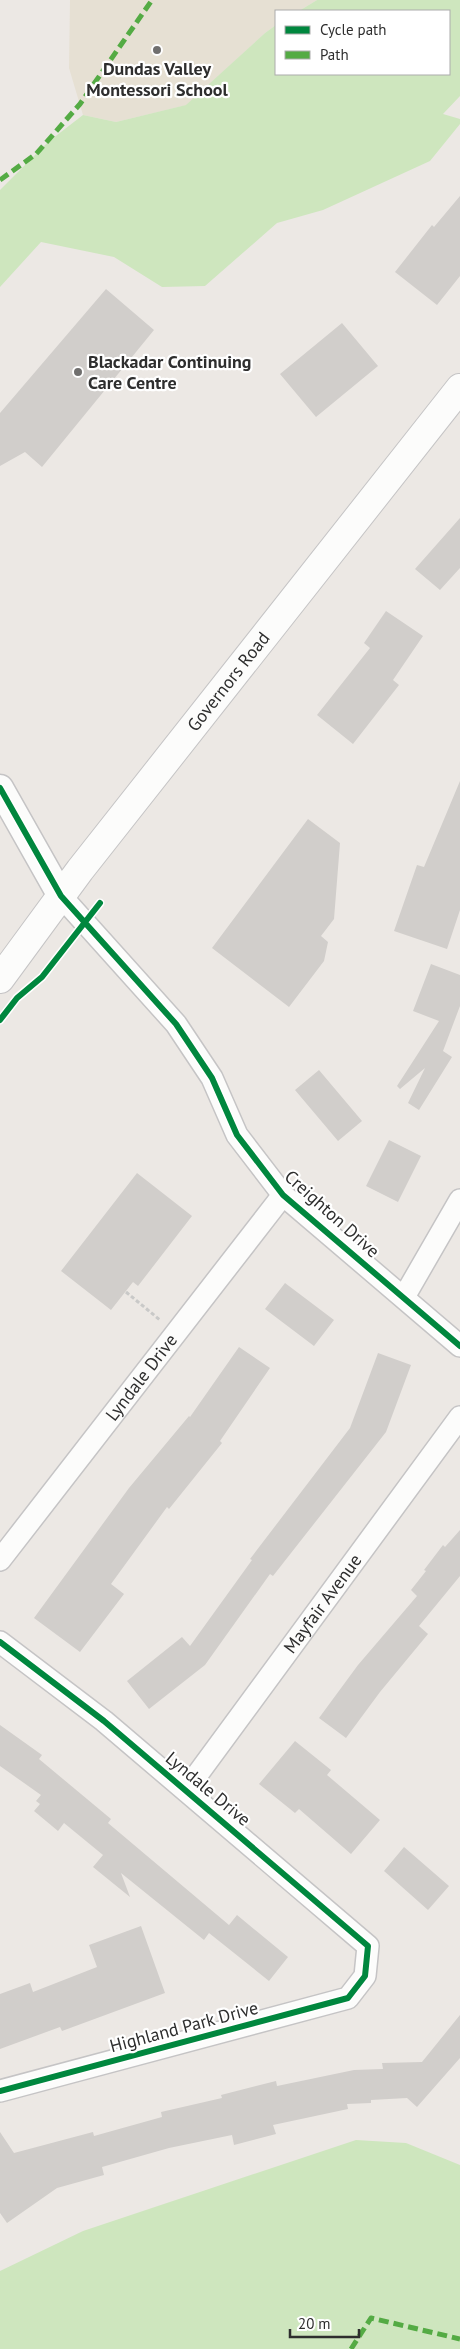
<svg xmlns="http://www.w3.org/2000/svg" width="460" height="2349" font-family="'PT Sans',sans-serif">
  <style>
    .education { fill: #e6e0d3 }
    .green { fill: #cee6be }
    .building { fill: #d1cecb }
    .lines { fill: none; stroke-linecap: round; stroke-linejoin: round }
    .minor-casing { stroke: #c5c4c5; stroke-width: 24 }
    .tertiary-casing { stroke: #c5c4c5; stroke-width: 29 }
    .secondary-casing { stroke: #c5c4c5; stroke-width: 30 }
    .path { stroke: #c9c9c8; stroke-width: 3; stroke-dasharray: 4 2.5; stroke-linecap: butt }
    .minor { stroke: #fcfcfb; stroke-width: 21 }
    .tertiary { stroke: #fcfcfb; stroke-width: 26 }
    .secondary { stroke: #fcfcfb; stroke-width: 28 }
    .quiet { stroke: #54ab44; stroke-width: 5; stroke-dasharray: 10 5; stroke-linecap: butt }
    .cycleway-casing { stroke: #fff; stroke-width: 9 }
    .cycleway { stroke: #00873e; stroke-width: 6 }
    .poi-dot { fill: #706f6e; stroke: #fff; stroke-width: 2 }
    .labels { text-anchor: middle; stroke-width: 4.5; stroke-linejoin: round; paint-order: stroke }
    .poi-label { font-size: 18px; font-weight: bold; fill: #2e2e2e; stroke: #fff }
    .street-label { font-size: 18px; fill: #2e2e2e; stroke: #fff }
  </style>
  <rect width="100%" height="100%" fill="#ece8e4"/>
  <path class="education" d="M70,0H317L299,11H276V25L265,33L187,105L116,122L83,115L69,68Z"/>
  <path class="green" d="M317,0H460V96L443,114L460,119V124L430,161L323,210L277,223L205,286L162,287L114,257L41,242L0,287V190L48,142L83,115L116,122L186,105L265,33L276,25V74H449V11H299Z
    M356,2140L406,2143L460,2165V2349H0V2271L83,2231Z"/>
  <path class="building" d="M460,196V276L437,305L395,272L432,225L434,227Z
    M106,289L154,330L42,467L25,452L0,466V413Z
    M342,323L378,366L316,417L280,374Z
    M460,518V568L440,590L415,569Z
    M386,611L423,636L393,680L399,685L353,744L317,715L370,648L364,643Z
    M460,781V910L447,949L394,931L417,865L424,867Z
    M308,819L340,843L334,919L321,936L328,942L324,961L289,1007L212,948Z
    M431,964L460,975V1006L443,1051L452,1057L419,1110L408,1103L425,1068L400,1089L397,1086L439,1021L413,1011Z
    M319,1070L362,1121L338,1141L295,1090Z
    M389,1140L421,1156L398,1202L366,1186Z
    M137,1173L192,1216L138,1286L133,1282L111,1310L61,1271Z
    M285,1283L334,1320L314,1346L265,1309Z
    M239,1347L270,1368L220,1441L222,1443L169,1509L167,1507L111,1584L124,1594L80,1652L34,1618L129,1488L189,1416L190,1417Z
    M378,1353L411,1365L386,1432L273,1576L270,1574L205,1665L149,1709L127,1681L182,1637L190,1646L252,1560L250,1559L350,1428Z
    M460,1530V1576L419,1626L428,1634L380,1692L346,1738L319,1718L358,1665L417,1596L411,1590L426,1571L424,1570L443,1545L445,1547Z
    M0,1725L42,1755L39,1759L111,1819L108,1823L229,1925L237,1915L288,1957L269,1981L209,1933L204,1940L121,1873L130,1897L93,1867L103,1855L64,1823L58,1831L34,1811L40,1804L36,1801L41,1795L0,1766Z
    M295,1741L331,1770L327,1775L380,1820L351,1854L299,1809L295,1813L259,1784Z
    M404,1847L449,1886L428,1910L384,1871Z
    M141,1926L165,1993L62,2031L60,2027L0,2049V1994L30,1983L33,1992L97,1967L89,1945Z
    M460,2015V2058L417,2107L407,2098L371,2100V2103L347,2104L348,2109L273,2125L276,2134L234,2145L232,2135L169,2148L102,2167L104,2175L57,2188L7,2223L0,2213V2132L14,2153L93,2132L94,2136L162,2117L161,2112L222,2098L221,2095L276,2081L277,2086L354,2070L383,2069L382,2063L422,2062Z"/>
  <g class="lines">
    <defs>
      <g id="minor">
        <path d="M61,896L176,1024L212,1078L237,1135L283,1195L460,1346"/>
        <path d="M404,1297L460,1200"/>
        <path id="s1" d="M0,1560L283,1195"/>
        <path d="M0,1642L104,1721L368,1946L365,1976L348,1998L0,2091"/>
        <path id="s2" d="M186,1790L460,1417"/>
      </g>
      <path id="tertiary" d="M0,788L61,896"/>
      <g id="secondary">
        <path id="s3" d="M0,979L80,870L460,388"/>
      </g>
    </defs>
    <use href="#minor" class="minor-casing"/>
    <use href="#tertiary" class="tertiary-casing"/>
    <use href="#secondary" class="secondary-casing"/>
    <path class="path" d="M126,1292L160,1320"/>
    <use href="#minor" class="minor"/>
    <use href="#tertiary" class="tertiary"/>
    <use href="#secondary" class="secondary"/>
    <path class="quiet" d="M0,180L36,154L80,104L152,0
      M351,2349L371,2318L460,2339"/>
    <defs>
      <path id="cycleway" d="M0,788L61,896L176,1024L212,1078L237,1135L283,1195L460,1346
        M0,1020L17,998L42,977L100,903
        M0,1642L104,1721L368,1946L365,1976L348,1998L0,2091"/>
    </defs>
    <use href="#cycleway" class="cycleway-casing"/>
    <use href="#cycleway" class="cycleway"/>
  </g>
  <g class="poi-dot">
    <circle cx="157" cy="50" r="5"/>
    <circle cx="78" cy="372" r="5"/>
  </g>
  <g class="labels">
    <g class="poi-label">
      <text x="157" y="75">Dundas Valley<tspan x="157" dy="21">Montessori School</tspan></text>
      <text x="88" y="368" text-anchor="start">Blackadar Continuing<tspan x="88" dy="21">Care Centre</tspan></text>
    </g>
    <g class="street-label">
      <text dy="6" stroke="none"><textPath href="#s3" startOffset="375">Governors Road</textPath></text>
      <text transform="translate(332 1214) rotate(42)" y="6">Creighton Drive</text>
      <text dy="6" stroke="none"><textPath href="#s1" startOffset="231">Lyndale Drive</textPath></text>
      <text dy="6" stroke="none"><textPath href="#s2" startOffset="231">Mayfair Avenue</textPath></text>
      <text transform="translate(208 1789) rotate(40)" y="6">Lyndale Drive</text>
      <text transform="translate(184 2027) rotate(-15)" y="6">Highland Park Drive</text>
    </g>
  </g>
  <rect x="275" y="10" width="175" height="65" fill="#ffffff" stroke="#ababab"/>
  <rect x="285" y="26" width="25" height="8" fill="#00873e" stroke="#ababab"/>
  <text x="320" y="35" font-size="15" fill="#2e2e2e">Cycle path</text>
  <rect x="285" y="51" width="25" height="8" fill="#54ab44" stroke="#ababab"/>
  <text x="320" y="60" font-size="15" fill="#2e2e2e">Path</text>
  <path d="M290 2329v8h69v-8" fill="none" stroke="#2e2e2e" stroke-width="2.5"/>
  <text x="298" y="2329" font-size="15" fill="#2e2e2e" stroke="#ffffff" stroke-width="4" paint-order="stroke">20 m</text>
</svg>
